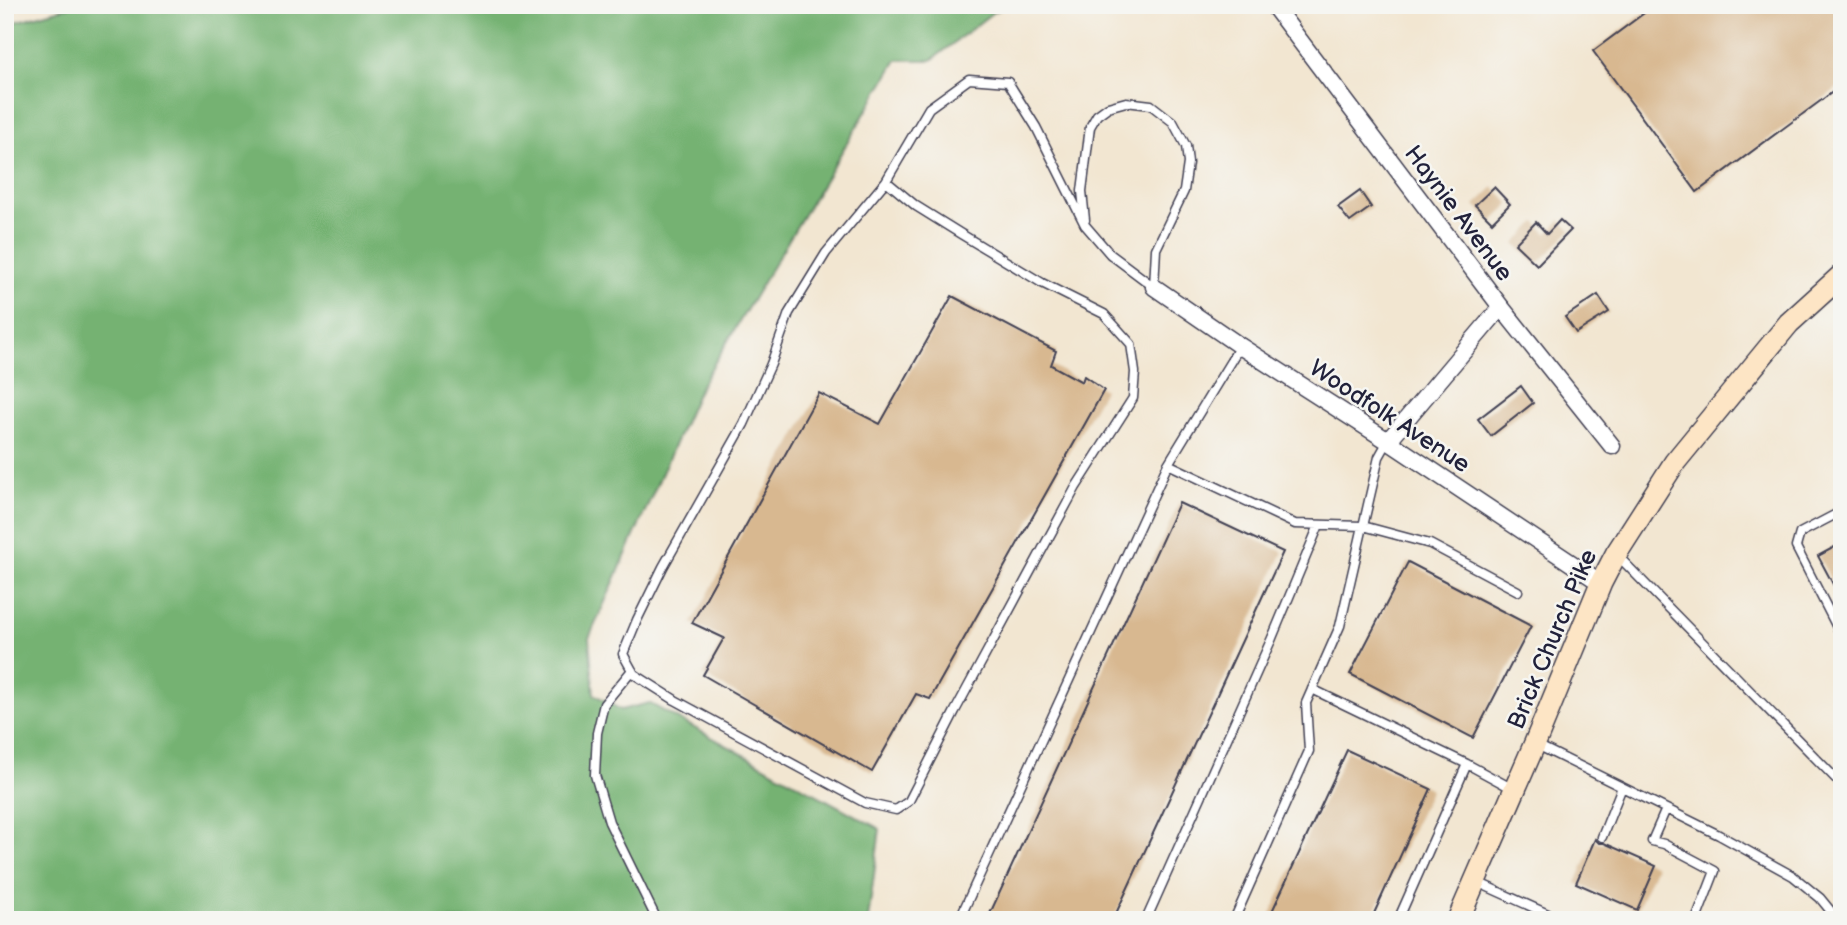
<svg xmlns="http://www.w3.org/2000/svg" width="1847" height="925" font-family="'Balsamiq Sans',sans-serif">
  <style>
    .forest { fill: #74b272; stroke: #4b6a56; stroke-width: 2 }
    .building { fill: #d8b890 }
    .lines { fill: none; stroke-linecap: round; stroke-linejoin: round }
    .service-casing { stroke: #413f52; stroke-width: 11 }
    .minor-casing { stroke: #413f52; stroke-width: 19 }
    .secondary-casing { stroke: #413f52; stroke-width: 24 }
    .service { stroke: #fff; stroke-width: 8 }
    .minor { stroke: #fff; stroke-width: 16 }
    .secondary { stroke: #fde5c5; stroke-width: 21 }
    .labels { text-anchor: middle; stroke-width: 5; stroke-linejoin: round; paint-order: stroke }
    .street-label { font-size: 24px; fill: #22223b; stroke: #f6f6f2 }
  </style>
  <rect width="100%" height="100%" fill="#f6f6f2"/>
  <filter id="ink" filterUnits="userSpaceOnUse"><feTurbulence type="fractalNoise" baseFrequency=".0143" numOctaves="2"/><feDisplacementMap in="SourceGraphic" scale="14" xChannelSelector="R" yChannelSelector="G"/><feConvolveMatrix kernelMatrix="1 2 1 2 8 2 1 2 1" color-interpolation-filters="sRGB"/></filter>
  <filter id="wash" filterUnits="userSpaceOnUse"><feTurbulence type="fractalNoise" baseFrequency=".00686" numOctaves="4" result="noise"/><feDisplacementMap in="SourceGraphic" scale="28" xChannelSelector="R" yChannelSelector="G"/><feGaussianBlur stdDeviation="1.57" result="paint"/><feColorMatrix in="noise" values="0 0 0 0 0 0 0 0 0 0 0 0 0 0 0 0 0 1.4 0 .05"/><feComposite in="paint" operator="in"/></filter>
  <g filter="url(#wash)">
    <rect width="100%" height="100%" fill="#f2e6d1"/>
    <path class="forest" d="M75,5H1006L992,13L932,60H897L700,387L589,638L594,694L621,710L649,703L880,829L868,920H5V25Z"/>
    <g id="blocks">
      <path class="building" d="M1655,5H1842V85L1697,192L1593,51Z
        M1494,187L1510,204L1492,222L1475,205Z
        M1360,191L1371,207L1350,222L1338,207Z
        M1560,220L1571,230L1537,265L1515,244L1536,222L1547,234Z
        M1598,295L1609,312L1576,333L1565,317Z
        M952,296L1056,351L1051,365L1082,382L1084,376L1104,390L930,699L916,694L872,772L703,675L724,638L692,623L819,393L880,424Z
        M1521,386L1533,403L1491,436L1478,419Z
        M1179,503L1283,552L1113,920H987Z
        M1842,543V601L1818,556Z
        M1408,562L1531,626L1473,738L1350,674Z
        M1347,750L1431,789L1371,920H1268Z
        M1595,839L1599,843H1604L1656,866L1637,910L1576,883Z"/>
    </g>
  </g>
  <g filter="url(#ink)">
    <use href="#blocks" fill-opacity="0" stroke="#413f52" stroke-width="2"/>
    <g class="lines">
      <defs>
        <path id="service" d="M886,181L916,206L961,234L1042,283L1104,314L1131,344L1135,372L1133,398L1076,487L955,711L909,801L896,810L865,803L675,700L634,674L623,654L637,620L663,567L744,424L771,364L789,313L826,253L886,181L929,108L969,79L1008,82L1036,127L1085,225L1110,254L1154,287
          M1085,220L1082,191L1090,127L1097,115L1108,107L1126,102L1151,105L1173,122L1186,146L1188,163L1184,191L1156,249L1154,287
          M1240,346L1168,464L1295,524L1363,526L1430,544L1518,591
          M1842,511L1800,533L1796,547L1842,637
          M1618,556L1842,785
          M632,670L604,704L597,733L595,775L609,822L657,920
          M1312,689L1467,764
          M1537,745L1719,835L1793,876L1820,898L1838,920
          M1666,809L1652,841L1664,844L1715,871L1696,920
          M1602,837L1622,787
          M1477,882L1561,920
          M959,920L1168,464
          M1146,920L1272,638L1319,525
          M1234,920L1309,751L1306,703L1340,626L1379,457L1388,441
          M1398,920L1467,764L1515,790"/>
        <path id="minor" d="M1273,5L1501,307L1612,446
          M1154,287L1240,346L1388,441L1601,583
          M1388,441L1501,307"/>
        <path id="secondary" d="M1458,920L1535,743L1601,583L1616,554L1675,462L1789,323L1842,275"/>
      </defs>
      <use href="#service" class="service-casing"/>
      <use href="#minor" class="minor-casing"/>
      <use href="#secondary" class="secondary-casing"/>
      <use href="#service" class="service"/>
      <use href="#minor" class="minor"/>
      <use href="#secondary" class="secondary"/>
    </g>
  </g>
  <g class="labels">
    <g class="street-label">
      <text transform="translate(1459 213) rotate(53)" y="8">Haynie Avenue</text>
      <text transform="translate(1390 416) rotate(33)" y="8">Woodfolk Avenue</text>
      <text transform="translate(1552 639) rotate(-67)" y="8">Brick Church Pike</text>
    </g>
  </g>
  <rect width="1847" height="925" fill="none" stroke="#f6f6f2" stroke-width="28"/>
</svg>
